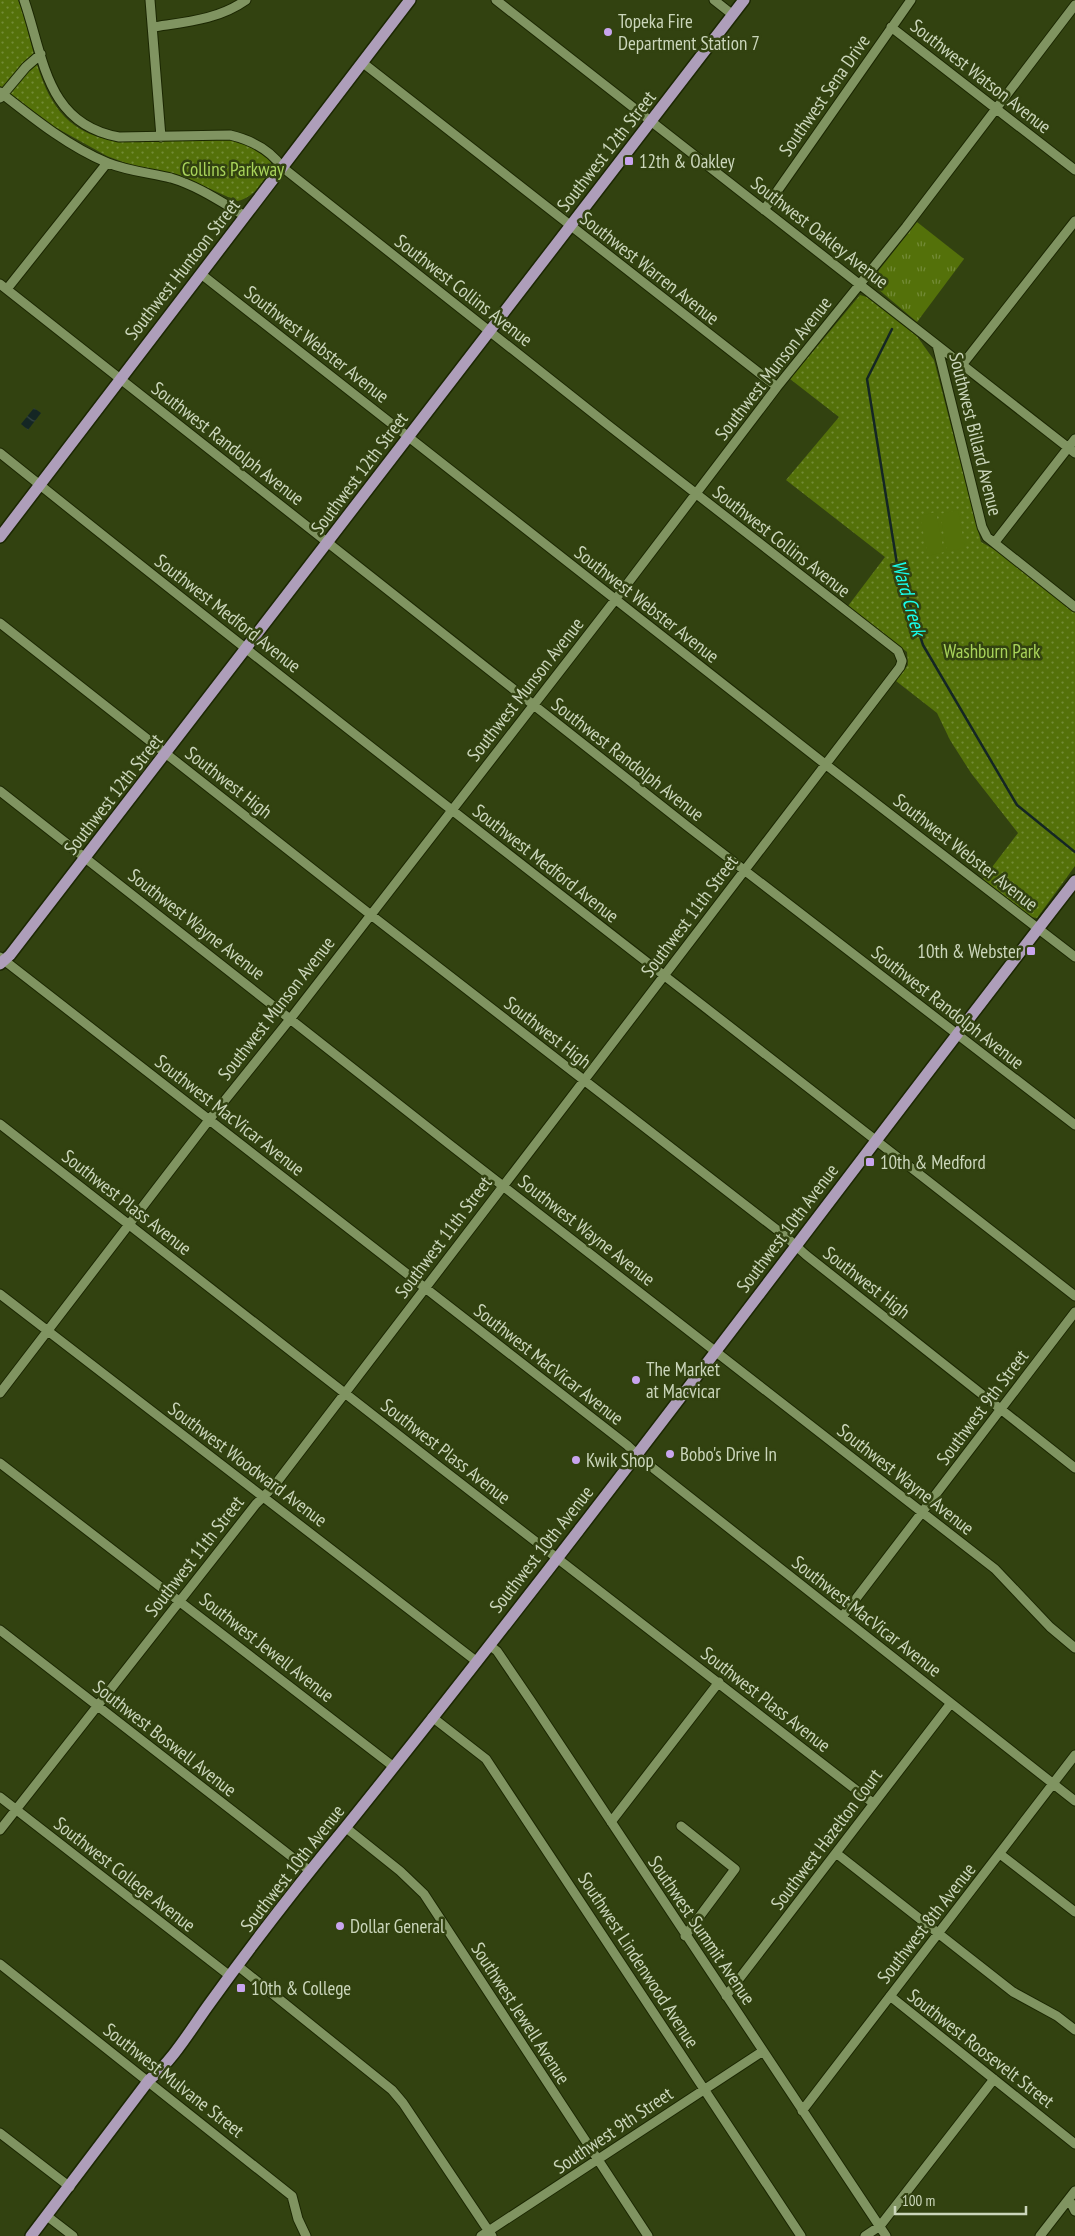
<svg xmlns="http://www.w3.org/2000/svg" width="1075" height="2236" font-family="'PT Sans Narrow',sans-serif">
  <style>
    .grass { fill: url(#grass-tufts) }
    .park { fill: url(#park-dots) }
    .pitch { fill: #54710a }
    .water { fill: url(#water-waves) }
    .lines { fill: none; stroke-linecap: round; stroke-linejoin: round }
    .stream { stroke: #142624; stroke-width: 2.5 }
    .minor-casing { stroke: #1b2702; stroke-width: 11 }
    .major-casing { stroke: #1b2702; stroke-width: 14 }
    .minor { stroke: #809461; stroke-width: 9 }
    .major { stroke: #ae9eba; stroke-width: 11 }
    .poi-dot { fill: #c8a5ee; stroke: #324210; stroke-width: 2 }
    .labels { text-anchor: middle; stroke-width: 5; stroke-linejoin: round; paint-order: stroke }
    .poi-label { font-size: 19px; fill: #cbd6bb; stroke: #324210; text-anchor: start }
    .street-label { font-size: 19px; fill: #cbd6bb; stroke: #324210 }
    .park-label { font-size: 19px; fill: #a9d45b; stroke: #324210 }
    .water-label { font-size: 20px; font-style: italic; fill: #17feed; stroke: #324210 }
  </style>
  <defs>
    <pattern id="grass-tufts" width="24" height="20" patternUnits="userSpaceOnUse" patternTransform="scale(1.25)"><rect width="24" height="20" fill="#54710a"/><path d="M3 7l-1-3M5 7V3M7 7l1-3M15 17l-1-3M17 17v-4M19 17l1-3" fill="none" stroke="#738b37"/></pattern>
    <pattern id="park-dots" width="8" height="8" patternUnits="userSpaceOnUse" patternTransform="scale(1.25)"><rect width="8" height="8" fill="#54710a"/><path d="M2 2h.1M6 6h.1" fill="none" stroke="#738b37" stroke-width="1.8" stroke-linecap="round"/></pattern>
    <pattern id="water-waves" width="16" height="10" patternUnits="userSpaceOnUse" patternTransform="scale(1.25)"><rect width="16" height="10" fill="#142624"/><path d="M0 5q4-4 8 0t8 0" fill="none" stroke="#354542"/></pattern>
  </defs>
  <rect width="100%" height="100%" fill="#324210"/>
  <path class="grass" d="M917,222L964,259L917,322L872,284V279Z"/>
  <path class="park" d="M0,0H18C31,33 34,69 52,100C86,157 150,140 204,139C213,139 225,138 234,140C247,143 260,153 270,160C277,173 251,200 237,201L186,178L131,165L107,156L53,126L0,86Z
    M860,295L867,297L916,335L934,360L981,542L1006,556L1075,610V866L1037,918L1030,917L983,879L1018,833L971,773L950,740L937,713L896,681L908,665L907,652L848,606L885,557L786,480L839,417L790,379Z"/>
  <path class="pitch" d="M958,510L965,548L947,551L940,514Z
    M936,512L944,552L928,556L920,516Z"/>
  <path class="water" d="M34,408L41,413L28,430L21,424Z"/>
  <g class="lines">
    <path class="stream" d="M892,329L867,379L897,564L923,645L1017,805L1075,852"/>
    <defs>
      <path id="minor" d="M150,0L161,137
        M496,0L1075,453
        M714,0L733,15
        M153,27C185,22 218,20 246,0
        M891,27L1075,170
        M363,63L777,387
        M0,92C33,118 69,147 108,163C128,171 150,173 171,178C198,186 221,202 245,216
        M0,98L26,67L41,54
        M764,210L911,0
        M201,274L825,764L1075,957
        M0,284L687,826L1075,1125
        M7,289L107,163
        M937,345L982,527L987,537L1075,607
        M962,365L1075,221
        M0,453C355,738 717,1015 1075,1296
        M995,542L1075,439
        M0,623L371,915L785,1236L806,1255L1075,1468
        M0,791L449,1144L995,1569L1050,1627L1075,1648
        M0,957L627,1445L644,1461L1075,1801
        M0,1124L433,1462L873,1803
        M0,1294L476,1661
        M0,1393L209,1120L291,1018L615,600L777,387L906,227L1075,5
        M0,1463L394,1767
        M842,1617L1075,1312
        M0,1630L310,1871
        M489,1645L497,1651L531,1701L886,2236
        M432,1717L486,1759L801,2236
        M0,1797L230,1976
        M611,1822L719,1682
        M681,1826L735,1869L685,1936
        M345,1827L400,1871L424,1894L648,2236
        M0,1830L256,1504L274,1486L900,667L902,661L898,651L608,425L282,167C270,150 251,140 230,135L119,137C46,124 44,58 24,0
        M836,1853L1013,1992L1057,2016L1075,2030
        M1000,1854L1075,1912
        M0,1964L292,2196L298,2219L306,2236
        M238,1966L392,2090L403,2103L492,2236
        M726,1996L951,1703
        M890,1996L1075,2144
        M802,2111L1075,1755
        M0,2133L70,2187
        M1069,2199L1075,2211
        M47,2216L73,2236
        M481,2236L763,2051
        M865,2236L880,2226L994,2079
        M1040,2236L1075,2191"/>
      <path id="major" d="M0,537L410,0
        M0,964L10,955L744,0
        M31,2236L149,2080C174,2059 191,2029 210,2003C253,1943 298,1885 345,1828C595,1517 831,1196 1075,881"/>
    </defs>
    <use href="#minor" class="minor-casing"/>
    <use href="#major" class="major-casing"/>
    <use href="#minor" class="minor"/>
    <use href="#major" class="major"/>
  </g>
  <g class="poi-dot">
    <circle cx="608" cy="32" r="5"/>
    <rect x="624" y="156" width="10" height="10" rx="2.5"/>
    <rect x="1026" y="946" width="10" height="10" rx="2.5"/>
    <rect x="865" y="1157" width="10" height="10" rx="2.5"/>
    <circle cx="636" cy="1380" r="5"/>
    <circle cx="670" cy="1454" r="5"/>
    <circle cx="576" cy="1460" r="5"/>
    <circle cx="340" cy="1926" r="5"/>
    <rect x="236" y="1983" width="10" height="10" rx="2.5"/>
  </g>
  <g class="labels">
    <g class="poi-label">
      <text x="618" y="28">Topeka Fire<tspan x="618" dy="22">Department Station 7</tspan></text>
      <text x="639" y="168">12th &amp; Oakley</text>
      <text x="1021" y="958" text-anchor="end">10th &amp; Webster</text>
      <text x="880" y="1169">10th &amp; Medford</text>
      <text x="646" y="1376">The Market<tspan x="646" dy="22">at Macvicar</tspan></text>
      <text x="680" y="1461">Bobo's Drive In</text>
      <text x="586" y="1467">Kwik Shop</text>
      <text x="350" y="1933">Dollar General</text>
      <text x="251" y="1995">10th &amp; College</text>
    </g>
    <g class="street-label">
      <text transform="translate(981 76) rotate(38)" y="7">Southwest Watson Avenue</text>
      <text transform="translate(824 95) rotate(-55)" y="7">Southwest Sena Drive</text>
      <text transform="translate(606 151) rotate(-52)" y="7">Southwest 12th Street</text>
      <text transform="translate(820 232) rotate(38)" y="7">Southwest Oakley Avenue</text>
      <text transform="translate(650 268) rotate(38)" y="7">Southwest Warren Avenue</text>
      <text transform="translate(182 269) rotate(-52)" y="7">Southwest Huntoon Street</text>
      <text transform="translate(464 290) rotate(38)" y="7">Southwest Collins Avenue</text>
      <text transform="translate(317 344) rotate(38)" y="7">Southwest Webster Avenue</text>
      <text transform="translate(773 368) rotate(-52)" y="7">Southwest Munson Avenue</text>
      <text transform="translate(976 434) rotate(76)" y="7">Southwest Billard Avenue</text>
      <text transform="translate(228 443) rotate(38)" y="7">Southwest Randolph Avenue</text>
      <text transform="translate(359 473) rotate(-53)" y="7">Southwest 12th Street</text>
      <text transform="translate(782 541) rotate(38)" y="7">Southwest Collins Avenue</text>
      <text transform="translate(647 604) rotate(38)" y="7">Southwest Webster Avenue</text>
      <text transform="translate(228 613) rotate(38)" y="7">Southwest Medford Avenue</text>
      <text transform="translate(525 689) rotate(-52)" y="7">Southwest Munson Avenue</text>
      <text transform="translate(628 759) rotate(38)" y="7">Southwest Randolph Avenue</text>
      <text transform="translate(229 782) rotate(38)" y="7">Southwest High</text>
      <text transform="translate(113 794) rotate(-52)" y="7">Southwest 12th Street</text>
      <text transform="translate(966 852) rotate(38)" y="7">Southwest Webster Avenue</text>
      <text transform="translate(546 863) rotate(38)" y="7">Southwest Medford Avenue</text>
      <text transform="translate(689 916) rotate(-53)" y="7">Southwest 11th Street</text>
      <text transform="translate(197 924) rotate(38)" y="7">Southwest Wayne Avenue</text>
      <text transform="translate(948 1007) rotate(38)" y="7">Southwest Randolph Avenue</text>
      <text transform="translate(276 1008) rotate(-52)" y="7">Southwest Munson Avenue</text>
      <text transform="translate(548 1032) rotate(38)" y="7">Southwest High</text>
      <text transform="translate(230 1115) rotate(38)" y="7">Southwest MacVicar Avenue</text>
      <text transform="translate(127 1202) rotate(38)" y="7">Southwest Plass Avenue</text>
      <text transform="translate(787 1228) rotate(-53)" y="7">Southwest 10th Avenue</text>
      <text transform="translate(587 1230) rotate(38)" y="7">Southwest Wayne Avenue</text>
      <text transform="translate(443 1237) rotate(-53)" y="7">Southwest 11th Street</text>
      <text transform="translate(867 1282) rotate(38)" y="7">Southwest High</text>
      <text transform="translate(549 1364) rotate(38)" y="7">Southwest MacVicar Avenue</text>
      <text transform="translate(982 1407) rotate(-53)" y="7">Southwest 9th Street</text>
      <text transform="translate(446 1451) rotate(38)" y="7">Southwest Plass Avenue</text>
      <text transform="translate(248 1464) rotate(37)" y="7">Southwest Woodward Avenue</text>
      <text transform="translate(906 1479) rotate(38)" y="7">Southwest Wayne Avenue</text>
      <text transform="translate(541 1549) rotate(-52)" y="7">Southwest 10th Avenue</text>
      <text transform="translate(194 1556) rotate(-52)" y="7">Southwest 11th Street</text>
      <text transform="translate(867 1616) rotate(38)" y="7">Southwest MacVicar Avenue</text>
      <text transform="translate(267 1647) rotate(38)" y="7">Southwest Jewell Avenue</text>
      <text transform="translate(766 1699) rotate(38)" y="7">Southwest Plass Avenue</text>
      <text transform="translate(165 1738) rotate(38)" y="7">Southwest Boswell Avenue</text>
      <text transform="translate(826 1839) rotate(-53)" y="7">Southwest Hazelton Court</text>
      <text transform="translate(292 1868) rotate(-52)" y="7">Southwest 10th Avenue</text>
      <text transform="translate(125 1874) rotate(38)" y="7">Southwest College Avenue</text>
      <text transform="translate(926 1923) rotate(-52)" y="7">Southwest 8th Avenue</text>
      <text transform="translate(702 1930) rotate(56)" y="7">Southwest Summit Avenue</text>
      <text transform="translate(639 1960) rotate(57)" y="7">Southwest Lindenwood Avenue</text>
      <text transform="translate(521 2013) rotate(57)" y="7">Southwest Jewell Avenue</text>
      <text transform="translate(981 2048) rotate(38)" y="7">Southwest Roosevelt Street</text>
      <text transform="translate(174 2080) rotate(38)" y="7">Southwest Mulvane Street</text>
      <text transform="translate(613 2130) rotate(-34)" y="7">Southwest 9th Street</text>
    </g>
    <g class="park-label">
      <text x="233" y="176">Collins Parkway</text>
      <text x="992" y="658">Washburn Park</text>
    </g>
    <g class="water-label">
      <text transform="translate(909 598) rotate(74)" y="7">Ward Creek</text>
    </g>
  </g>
  <path d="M895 2206v8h131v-8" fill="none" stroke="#cbd6bb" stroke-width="2.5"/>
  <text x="902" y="2206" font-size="15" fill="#cbd6bb" stroke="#324210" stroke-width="4" paint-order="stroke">100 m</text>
</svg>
